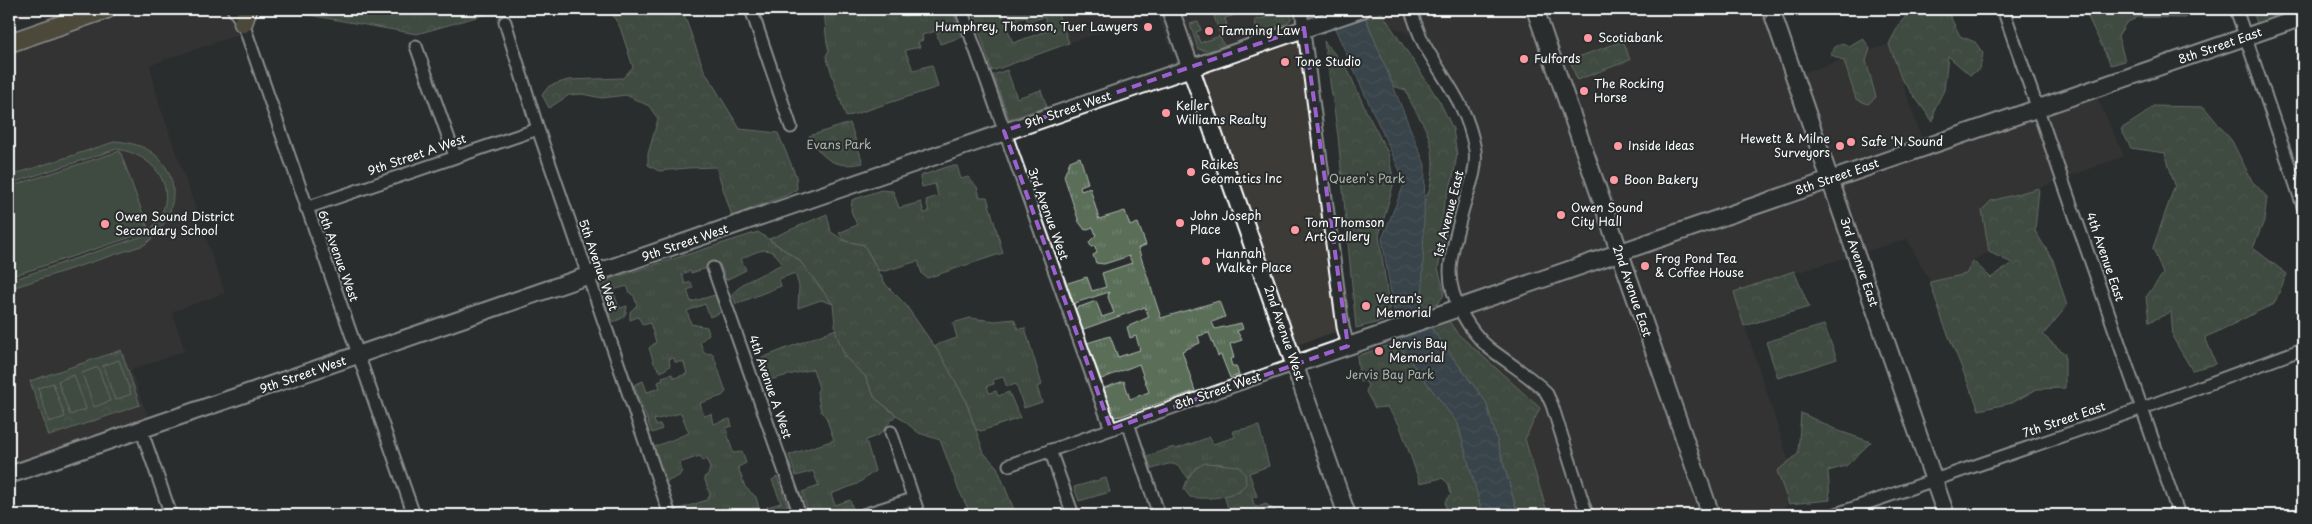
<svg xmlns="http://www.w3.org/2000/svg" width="2312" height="524" font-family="'Playpen Sans',sans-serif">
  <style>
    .built { fill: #3c3a37 }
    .grass { fill: url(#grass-tufts); stroke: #acb6ac }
    .forest { fill: url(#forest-crowns); stroke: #acb6ac }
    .pitch { fill: #5a6e59; stroke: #acb6ac }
    .water { fill: url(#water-waves); stroke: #92a0a8 }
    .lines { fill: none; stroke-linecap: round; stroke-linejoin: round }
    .street-casing { stroke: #fff; stroke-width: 15 }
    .secondary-casing { stroke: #fff; stroke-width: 20 }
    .primary-casing { stroke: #fff; stroke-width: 21 }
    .street { stroke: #2a2d2e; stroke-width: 11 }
    .secondary { stroke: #2a2d2e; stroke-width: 16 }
    .primary { stroke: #746c4b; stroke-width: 18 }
    .marked { fill: none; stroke: #9c61cf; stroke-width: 4; stroke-dasharray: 10 6; stroke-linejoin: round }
    .poi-dot { fill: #ff9aa2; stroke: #2a2d2e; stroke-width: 2 }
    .labels { text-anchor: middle; stroke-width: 4; stroke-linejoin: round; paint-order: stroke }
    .poi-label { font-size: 12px; fill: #fff; stroke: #2a2d2e; text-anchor: start }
    .street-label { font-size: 12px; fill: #fff; stroke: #2a2d2e }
    .park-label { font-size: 12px; fill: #acb6ac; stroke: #2a2d2e }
  </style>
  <defs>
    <pattern id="grass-tufts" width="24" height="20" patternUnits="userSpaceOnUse" patternTransform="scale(1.25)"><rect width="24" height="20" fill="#5a6e59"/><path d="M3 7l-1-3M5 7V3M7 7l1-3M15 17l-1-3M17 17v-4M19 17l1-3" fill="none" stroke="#738472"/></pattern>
    <pattern id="forest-crowns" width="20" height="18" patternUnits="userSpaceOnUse" patternTransform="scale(1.25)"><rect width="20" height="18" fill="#5a6e59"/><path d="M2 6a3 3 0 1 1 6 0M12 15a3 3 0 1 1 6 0" fill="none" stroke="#738472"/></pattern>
    <pattern id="water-waves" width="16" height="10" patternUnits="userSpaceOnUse" patternTransform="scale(1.25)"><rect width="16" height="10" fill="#4a606e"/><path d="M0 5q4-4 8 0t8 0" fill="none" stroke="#657884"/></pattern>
  </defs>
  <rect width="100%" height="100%" fill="#2a2d2e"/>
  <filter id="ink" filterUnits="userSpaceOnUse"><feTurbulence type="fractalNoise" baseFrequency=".02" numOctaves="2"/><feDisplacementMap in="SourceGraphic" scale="10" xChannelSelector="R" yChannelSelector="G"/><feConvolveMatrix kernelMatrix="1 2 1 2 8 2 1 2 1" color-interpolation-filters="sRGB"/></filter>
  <g filter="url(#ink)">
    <path class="built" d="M9,9H49L9,23Z
      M123,9H230L240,34L150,65L159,103L225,293L172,312L185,351L131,370L148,417L9,466V49Z
      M1056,9H1295L1338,331L1297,345L1256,232L1194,48L1173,55L1157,13L1069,43Z
      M1377,9H1780L1803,73L1889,44L1922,139L1462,302L1454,273L1478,153L1427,43L1364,13Z
      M2097,97L2124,156L2039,188L1991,201L1982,210L1989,252L1973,261L1966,274L1930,282L1907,239L1734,292L1789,461L1777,471L1789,504L1774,515H1548L1525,438L1447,318Z"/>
    <path class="grass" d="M803,9H857L859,14L863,9H895L897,14L903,12L904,16L928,9H952L962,37L940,44L936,31L922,35L923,40L918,42L920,47L905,50L913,70L932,65L938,87L846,117L826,56L829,50C824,36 827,24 823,10L804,12Z
      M972,9H989L991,15L1001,12L1013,43L1049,30L1044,17L1028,22L1026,17L1013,21L1008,9H1056L1069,43L992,71Z
      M1231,9H1234L1235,15L1225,18L1228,29L1219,32L1214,16Z
      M1285,9H1291V19L1288,23L1260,33L1256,27L1255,20L1285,13Z
      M1198,22L1201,30L1196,32L1200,43L1220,36L1224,46L1208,51L1198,49L1190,24Z
      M1007,70L1017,98L1041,90L1047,107L1009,119L993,75Z
      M1080,157L1088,183L1080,186L1081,191L1090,188L1099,219L1125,211L1130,226L1138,223L1146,245L1138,248L1161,318L1219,301L1225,317L1212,322L1215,329L1241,323L1243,329L1237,331L1242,340L1230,344L1234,358L1230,359L1232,366H1236L1239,375L1230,378L1221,355L1218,356L1209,333L1198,336L1200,343L1182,351L1195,391L1121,416L1113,417L1111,415L1101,389L1124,381L1130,399L1149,392L1139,364L1099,380L1087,343L1110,336L1118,357L1140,350L1136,336L1130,338L1127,327L1149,317L1145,307L1081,330L1074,309L1096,301L1102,317L1114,313L1108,297L1109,292L1072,304L1065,284L1087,277L1092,291L1106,287L1102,273L1132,263L1129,256L1104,264L1096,263L1093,255L1097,253L1095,246L1091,247L1089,242L1096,235L1093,227L1085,230L1079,222L1064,176L1070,161Z
      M950,166H957L961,179L968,177L977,187L980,197H987L1003,253L927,278L922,274L918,261L885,271L878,270L864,245L845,241L839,233L857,225L851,211L852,200L881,190L893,191L899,208L921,202L924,213L929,212L926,200L938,196L935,184L922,187L920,176Z
      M758,232L799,260L833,304L821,300L798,308L799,286L795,273L779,279L781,286L736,304L732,294L744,283L782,264C772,243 759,250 741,259L746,270L726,280L720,264L691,273L690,271L682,274L685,284L691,282L693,288L687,290L691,302L715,295L721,312L710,317L705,304L687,311L691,324L707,327L709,334L700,342L704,353L713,354L726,392L722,396L700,403L704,416L711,414L713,424L730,419L732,426L726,428L733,453L742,452L746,463L738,467L745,487L756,497L759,508L739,515H678L676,510L707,500L710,495L704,477L708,475L710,468L707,459L703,461L700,456L679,463L682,471L679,476L666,482L654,447L689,433L681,413L654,420L656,426L660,424L662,429L652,433L634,385L643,381L647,392L660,388L658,382L663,380L662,377L672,374L674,378L687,374L684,362H675L674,358L669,359L670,366L661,372L654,363L649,348L656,342L650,323L643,325L638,317L630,320V312L637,305L634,296L630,293L627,286L613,290L618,305L621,308L627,306C626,318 622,319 612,322L599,286L601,282Z
      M970,318L995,321L1014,319L1018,329L1025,328L1042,385L1037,387L1042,402L1024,408L1016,384L1007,387L1003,377L993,380L994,384L987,386L989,393L996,391L998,396L1009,392L1020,418L981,431L975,429L965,399L935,347L939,344L957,338L953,323Z
      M836,329L845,357L865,376L875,398L896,415L879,435L866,440L875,471L857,484L831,494L835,505L850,500L853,509L836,515H809L802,492L819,486L813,471L796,476L789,455L834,440L826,417L821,412L817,392L819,388L813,369L765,381L759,359Z
      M1259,426L1269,466L1249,473L1257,496L1252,498L1255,507L1266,504L1277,512L1278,515H1230L1224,495L1240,492L1226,465L1217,463L1196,467L1188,478C1173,457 1171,464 1149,470L1144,457L1174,447L1176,449L1210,437L1213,444L1235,437L1233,431Z
      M777,477L791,515H770L767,507L781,503L772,480Z
      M1106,478L1110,492L1079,501L1074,487Z"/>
    <path class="forest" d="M431,9H504L417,34L303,14Z
      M609,9H682L704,70L740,129L778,133L796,176L797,189L787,195L732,216L716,167L687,168L659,171L648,165V154L658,119L649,106L626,95L602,98L582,94L569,95L549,108L542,95L549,86L568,80L623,78L633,67L620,27Z
      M1911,9H1949L1950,16L1960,36L1975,42L1983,53L1980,69L1970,75L1948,56L1944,90L1935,108L1933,122L1901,78L1889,44L1900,23L1910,12Z
      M2093,9H2191L2185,18L2138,17L2126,23L2118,36L2125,61L2111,65L2087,15Z
      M2252,9H2298L2257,23Z
      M1382,13L1440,102L1453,129L1457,155L1453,178L1444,204L1443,213L1447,230L1438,268L1444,291L1443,297L1438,303L1422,307L1424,203C1434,183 1436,157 1428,135C1422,119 1411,106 1406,90L1393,86L1366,18Z
      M1863,38L1870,49L1866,61L1876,97L1868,104L1856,99L1844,61L1830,54L1836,46L1842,43L1849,46Z
      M1324,41L1348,70L1367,113L1388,153L1394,182L1379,236L1391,319L1356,328L1338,136Z
      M1623,41L1630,60L1577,80L1570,60Z
      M2153,106L2204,107L2232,141L2252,181L2267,197L2264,221L2253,248L2287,274L2274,304C2250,314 2229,328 2205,337L2216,364L2192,370L2173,338L2171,312L2149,322L2146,297L2163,274L2153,248L2175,185L2165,153L2131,148L2121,129L2143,115Z
      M850,123L863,163C836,169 822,160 809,136Z
      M2039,188L2035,231L2053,260L2067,306L2043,335L2065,354V388L2037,389L2012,403L1979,410L1943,322L1930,282L1966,274L1973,261L1991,278L2012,263L1989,252L1982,210L1991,201Z
      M827,214L831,232L845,241L864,245L886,285L905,304L942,357L965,399L984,453L997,467L1016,515H971L958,488L940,440L919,433L875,398L865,376L845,357L836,333L833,304L799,260L769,239Z
      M1794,271L1809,307L1744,326L1734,292Z
      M1447,318L1457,333L1540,408L1525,439L1548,515H1518L1486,402L1429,325Z
      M1824,325L1837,359L1778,378L1766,342Z
      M1401,341L1405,354L1458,424L1483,515H1447L1445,502L1451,494L1448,483L1442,478L1420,483L1400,426L1387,407L1375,408L1366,392L1368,385L1365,381L1360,382L1357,356Z
      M121,350L140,405L49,436L30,381Z
      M1801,413L1839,431L1871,442L1846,466L1828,471L1830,500L1789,504L1777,471L1798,454Z
      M1205,463L1239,466L1245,474L1246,484C1234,498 1208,500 1190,497L1184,489C1188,476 1193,468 1205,463Z"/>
    <path class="pitch" d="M117,141C130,143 142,145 153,153C186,179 175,223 144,245L9,289V281L140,237L147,232L9,277V187L120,151L149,231C183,197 161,156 117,149L9,184V176Z
      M119,360L131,394L115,400L103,366Z
      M98,367L110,401L94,407L82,373Z
      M74,375L86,409L70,415L58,381Z
      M53,383L65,417L49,422L38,388Z"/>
    <path class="water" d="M1326,9H1362L1425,165L1422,316L1486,402L1518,515H1483L1458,424L1405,354L1397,328L1382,239L1405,182Z"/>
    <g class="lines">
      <defs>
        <path id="street" d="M233,9L243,23L414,515
          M751,9L791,127
          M961,9L1111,429
          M1301,9L1343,327L1348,346
          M1410,9C1415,20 1418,33 1424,44C1445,82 1467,104 1475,150C1478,174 1466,193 1461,216C1457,233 1450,254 1450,272C1450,299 1469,331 1489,348C1508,363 1529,375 1546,392L1552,405L1587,515
          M2003,9L2179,515
          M2236,9L2303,206
          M505,22L538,129L670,515
          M416,46L455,156
          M306,208L538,129
          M713,268L800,515
          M1128,423L1159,515
          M141,429L171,515
          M891,432L919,515
          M1050,450L1073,515
          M1009,465L1296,364
          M863,515L913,499
          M1833,515L2143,408L2303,349"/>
        <path id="secondary" d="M1170,9L1347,515
          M1535,9L1711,515
          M1771,9L1946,515
          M1296,364L2303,17
          M9,475L1362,9"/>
        <path id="primary" d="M243,23L248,9
          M9,43L107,9"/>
      </defs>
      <use href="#street" class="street-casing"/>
      <use href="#secondary" class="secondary-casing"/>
      <use href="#primary" class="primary-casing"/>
      <use href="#street" class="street"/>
      <use href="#secondary" class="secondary"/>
      <use href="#primary" class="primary"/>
    </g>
  </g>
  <path d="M0 0H2312V524H0ZM1304,28L1348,346L1111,429L1004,131Z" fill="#2a2d2e" fill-opacity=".55" fill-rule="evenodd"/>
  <path class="marked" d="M1304,28L1348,346L1111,429L1004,131Z"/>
  <g class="poi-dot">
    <circle cx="1148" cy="27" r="5"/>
    <circle cx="1209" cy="31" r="5"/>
    <circle cx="1588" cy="38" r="5"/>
    <circle cx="1524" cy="59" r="5"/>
    <circle cx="1285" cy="62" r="5"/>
    <circle cx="1584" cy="91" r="5"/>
    <circle cx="1166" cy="113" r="5"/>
    <circle cx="1851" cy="142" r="5"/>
    <circle cx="1618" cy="146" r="5"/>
    <circle cx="1840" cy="146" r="5"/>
    <circle cx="1191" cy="172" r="5"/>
    <circle cx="1614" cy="180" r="5"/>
    <circle cx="1561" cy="215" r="5"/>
    <circle cx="1180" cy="223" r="5"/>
    <circle cx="105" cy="224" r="5"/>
    <circle cx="1295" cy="230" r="5"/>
    <circle cx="1206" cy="261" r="5"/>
    <circle cx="1645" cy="266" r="5"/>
    <circle cx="1366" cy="306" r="5"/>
    <circle cx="1379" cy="351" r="5"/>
  </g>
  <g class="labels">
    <g class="poi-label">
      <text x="1138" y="31" text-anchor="end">Humphrey, Thomson, Tuer Lawyers</text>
      <text x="1219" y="35">Tamming Law</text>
      <text x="1598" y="42">Scotiabank</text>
      <text x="1534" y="63">Fulfords</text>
      <text x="1295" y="66">Tone Studio</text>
      <text x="1594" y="88">The Rocking<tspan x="1594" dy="14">Horse</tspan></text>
      <text x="1176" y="110">Keller<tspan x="1176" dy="14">Williams Realty</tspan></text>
      <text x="1830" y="143" text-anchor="end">Hewett &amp; Milne<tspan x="1830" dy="14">Surveyors</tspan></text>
      <text x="1861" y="146">Safe 'N Sound</text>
      <text x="1628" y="150">Inside Ideas</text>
      <text x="1201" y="169">Raikes<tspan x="1201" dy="14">Geomatics Inc</tspan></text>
      <text x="1624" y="184">Boon Bakery</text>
      <text x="1571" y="212">Owen Sound<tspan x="1571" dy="14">City Hall</tspan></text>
      <text x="1190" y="220">John Joseph<tspan x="1190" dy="14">Place</tspan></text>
      <text x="115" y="221">Owen Sound District<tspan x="115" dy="14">Secondary School</tspan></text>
      <text x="1305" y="227">Tom Thomson<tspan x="1305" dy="14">Art Gallery</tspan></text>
      <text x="1216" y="258">Hannah<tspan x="1216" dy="14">Walker Place</tspan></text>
      <text x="1655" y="263">Frog Pond Tea<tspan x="1655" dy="14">&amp; Coffee House</tspan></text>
      <text x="1376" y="303">Vetran's<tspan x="1376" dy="14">Memorial</tspan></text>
      <text x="1389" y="348">Jervis Bay<tspan x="1389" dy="14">Memorial</tspan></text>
    </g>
    <g class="street-label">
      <text transform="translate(2220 46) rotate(-19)" y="4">8th Street East</text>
      <text transform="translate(1068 110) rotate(-19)" y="4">9th Street West</text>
      <text transform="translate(417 155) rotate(-19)" y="4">9th Street A West</text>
      <text transform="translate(1837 177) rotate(-19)" y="4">8th Street East</text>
      <text transform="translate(1048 214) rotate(70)" y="4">3rd Avenue West</text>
      <text transform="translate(1449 214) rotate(-76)" y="4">1st Avenue East</text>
      <text transform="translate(685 243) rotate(-19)" y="4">9th Street West</text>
      <text transform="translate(338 256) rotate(70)" y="4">6th Avenue West</text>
      <text transform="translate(2105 257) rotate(71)" y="4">4th Avenue East</text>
      <text transform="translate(1859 262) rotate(71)" y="4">3rd Avenue East</text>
      <text transform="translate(598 265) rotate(71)" y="4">5th Avenue West</text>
      <text transform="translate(1632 291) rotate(71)" y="4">2nd Avenue East</text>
      <text transform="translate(1284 333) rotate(71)" y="4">2nd Avenue West</text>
      <text transform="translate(303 375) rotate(-19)" y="4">9th Street West</text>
      <text transform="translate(770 387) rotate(71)" y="4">4th Avenue A West</text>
      <text transform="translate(1218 391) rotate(-19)" y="4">8th Street West</text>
      <text transform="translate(2064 420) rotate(-19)" y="4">7th Street East</text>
    </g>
    <g class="park-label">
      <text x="839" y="149">Evans Park</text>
      <text x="1367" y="183">Queen's Park</text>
      <text x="1390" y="379">Jervis Bay Park</text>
    </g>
  </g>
  <rect width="2312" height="524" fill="none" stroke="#2a2d2e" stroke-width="30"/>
  <rect x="15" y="15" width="2282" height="494" fill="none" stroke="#fff" stroke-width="2" filter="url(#ink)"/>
</svg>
